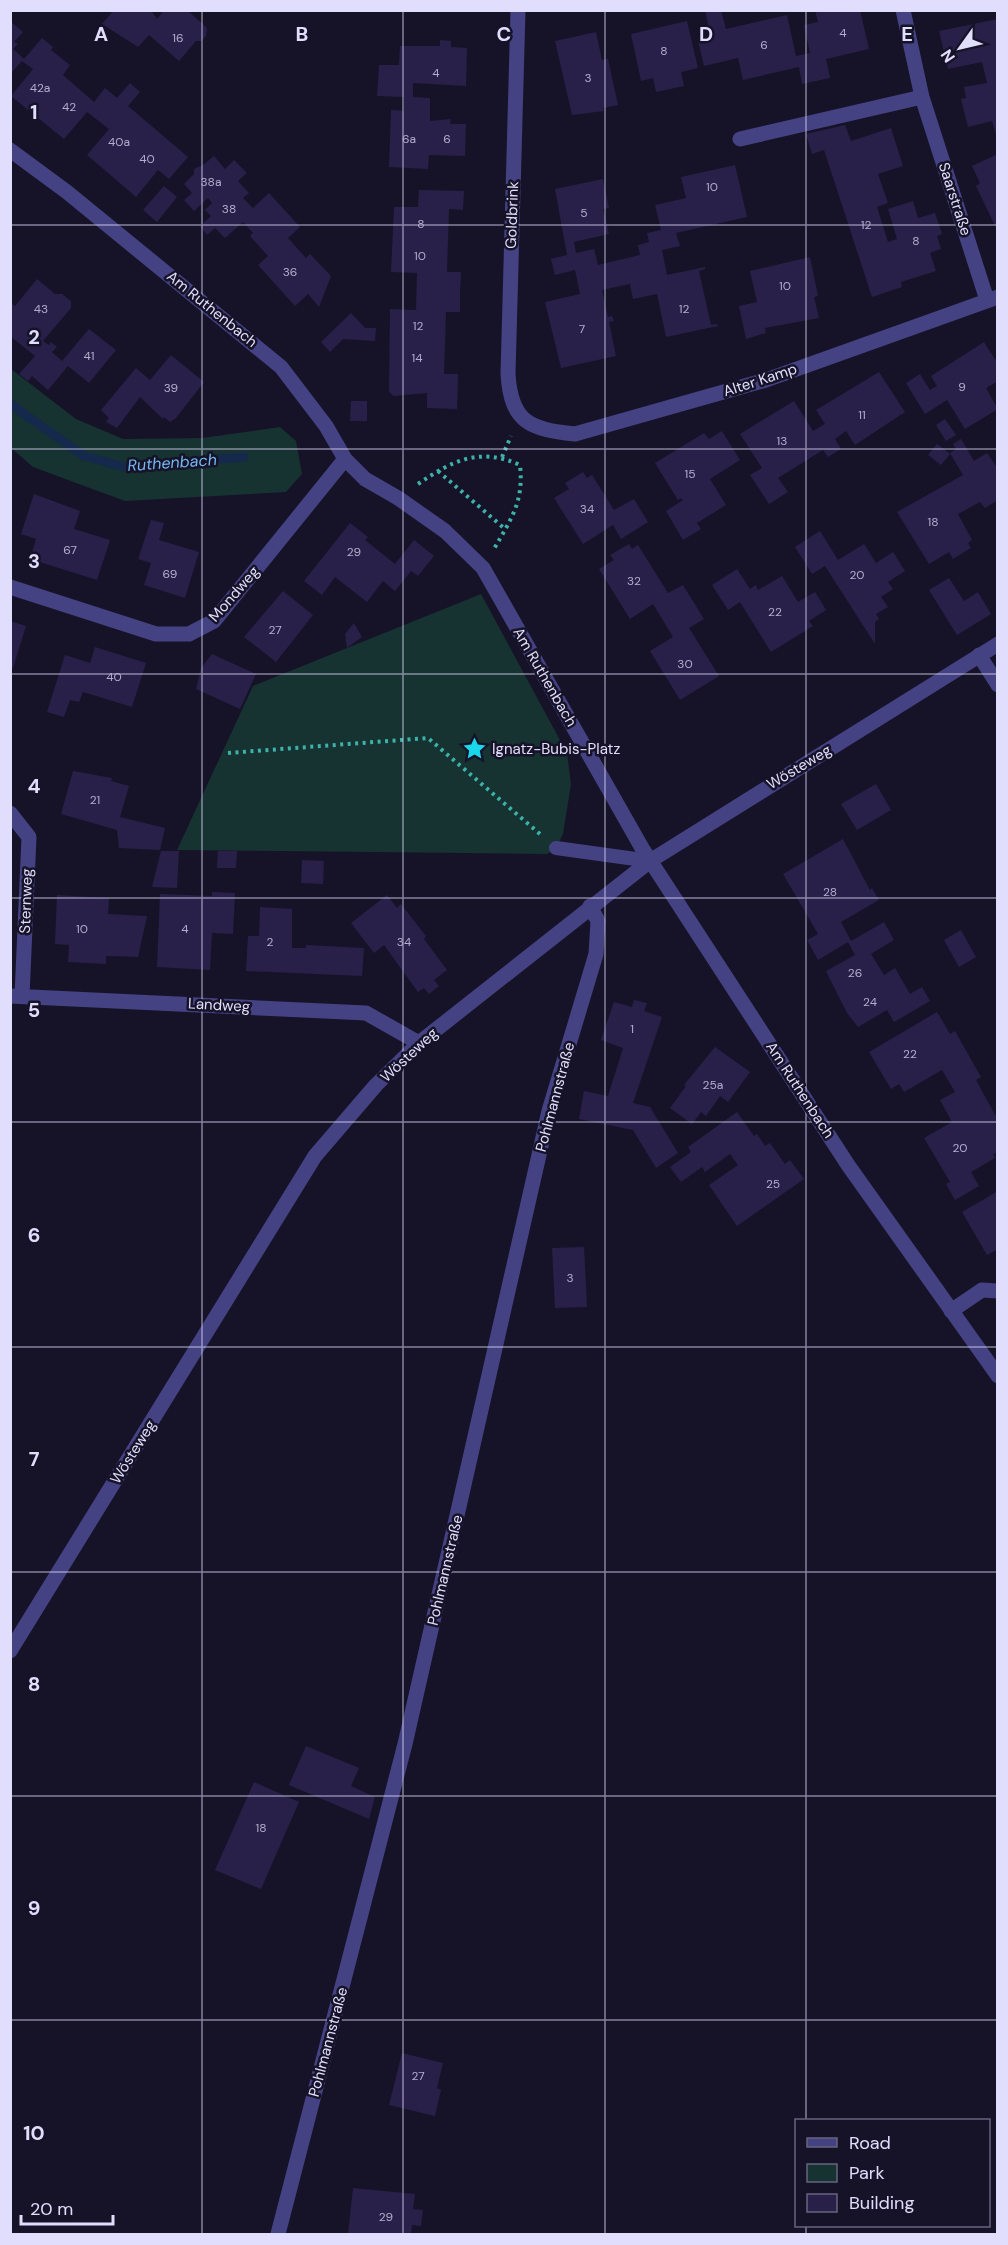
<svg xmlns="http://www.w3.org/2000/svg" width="1008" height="2245" font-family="'DM Sans',sans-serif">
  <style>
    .green { fill: #163231 }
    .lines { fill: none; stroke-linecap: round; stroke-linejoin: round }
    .stream { stroke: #14294b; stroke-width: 9 }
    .building { fill: #282048 }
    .path { stroke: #3cb2aa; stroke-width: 4; stroke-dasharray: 3 4.5; stroke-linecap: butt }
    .lane { stroke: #444283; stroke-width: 14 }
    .street { stroke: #444283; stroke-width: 15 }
    .grid { fill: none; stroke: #e1ddfc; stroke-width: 1.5; stroke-opacity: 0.55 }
    .labels { text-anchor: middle; stroke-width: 5; stroke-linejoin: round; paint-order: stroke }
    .number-label { font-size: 12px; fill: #b3aecf }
    .street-label { font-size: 15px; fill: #e1ddfc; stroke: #161328 }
    .poi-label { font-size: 15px; fill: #e1ddfc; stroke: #161328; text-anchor: start }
    .water-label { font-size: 16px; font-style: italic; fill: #74b8f3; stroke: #161328 }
    .grid-label { font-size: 20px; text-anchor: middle; font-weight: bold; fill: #e1ddfc; stroke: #161328; stroke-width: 5; stroke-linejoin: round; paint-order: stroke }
  </style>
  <rect width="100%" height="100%" fill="#161328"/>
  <path class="green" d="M11,369L76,419L123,439L202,438L280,427L296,441L302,474L286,492L125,501L33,467L11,448Z
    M481,594L567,753L571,784L563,834L556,848L547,854L177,850L253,686Z"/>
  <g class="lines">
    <path class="stream" d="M10,404L84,456L125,467L244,457"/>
  </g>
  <path class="building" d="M114,10H151L157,19L164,10H187L207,28L206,36L201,41H196L179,61L149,35L138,47L102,24Z
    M705,10H721L726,29L787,15L796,56L810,53L804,25L818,22L815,10H860L869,49L826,59L830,78L802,84L799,67L743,80L738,58L704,66L698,41L711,38Z
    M998,19V137H997L992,121L968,127L961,99L966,98L964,87L987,83L982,62L948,69L939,31Z
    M10,21L23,32L14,42L18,44L13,49L24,59L42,38L53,47L51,50L70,65L63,75L94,102L105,88L117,98L130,83L140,92L128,106L188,157L169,179L158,170L136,197L87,155L109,129L87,112L64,139L11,96L33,69L22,61L10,74Z
    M687,21L698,68L681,72L684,86L656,92L653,78L641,81L631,34Z
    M596,32L602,60L608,59L618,105L603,108L604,111L572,115L555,41Z
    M440,40L451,41V47L467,48L466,86L413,83V97L430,98V121L451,119L450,124H466L465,156L429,155L428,169L389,167L391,110L404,111V97L377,96L379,65H399L400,46H440Z
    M845,125L851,141L891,128L903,166L878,174L888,203L877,207L888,242L897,239L888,209L913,201L918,218L935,213L942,234L937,236L941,249L930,253L936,271L901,282L902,287L872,297L824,150L812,154L806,134Z
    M998,154V232L976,186L980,183L972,166Z
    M214,156L225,169L234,160L247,173L238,181L249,193L243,198L253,208L269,193L300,227L288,238L306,258L310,254L331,276L319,307L308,294L295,306L258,265L268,256L250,236L253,233L243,222L225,238L215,228L207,235L200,226L211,216L205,210L212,203L208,198L194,211L184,200L192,193L184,184L194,174V169L203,165Z
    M735,165L747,217L676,233L680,246L662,250L667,275L705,267V269L699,271L711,325L717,324L718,326L666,337L657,294L633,299L630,284L602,290L608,317L612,316L614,321L609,322L616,356L561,368L545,302L580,294L575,270L555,275L551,259L567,255L555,189L603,179L609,208L603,209L609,234L574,242L576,253L594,249L598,265L640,255L638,245L649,242L647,233L661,230L655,205L686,198L681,177Z
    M164,186L177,197L157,222L143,210Z
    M419,190L464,191L463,210L449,209L447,272H461L460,292V312H446L444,374H458L457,409L427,408V393L393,396L389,391L390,309L416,310L417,273L391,272L394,207H418Z
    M810,257L818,296L814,297L819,318L765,328L766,333L746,339L739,306L757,302L750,271Z
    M37,279L55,294H62L71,301V308L43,341L49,345L51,342L57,347L52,352L62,361L89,329L116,350L89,383L68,366L48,390L32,376L28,381L19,374L35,356L10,336V303L15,306Z
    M351,313L365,328H376L375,341L343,339L330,352L321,342Z
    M984,342L998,364V381L986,388L998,409L965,429L947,400L925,414L906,383L920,374L930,390L937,386L931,376Z
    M171,355L204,382L176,418L170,422L164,417L163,419L140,397L117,428L106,422L109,418L101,410L136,368L150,380Z
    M879,372L905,412L855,445L846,431L835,439L841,449L828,457L823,450L778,478L788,492L769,504L750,475L762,468L740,434L794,401L813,431L825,424L816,410Z
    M351,401H367V421H350Z
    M945,419L956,435L946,441L936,425Z
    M722,431L740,460L710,479L726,505L697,523L701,529L683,540L666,511L683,500L681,498L678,500L655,463L704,433L709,439Z
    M961,439L974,461L987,453L998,469V500L985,508L980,502L958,514L972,540L968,543L971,548L953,559L949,552L929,564L897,512L963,475L950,453L956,449L953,444Z
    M937,444L950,454L941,465L928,455Z
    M583,472L587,478L592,475L614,510L634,499L648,522L621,539L613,525L583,544L554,498L569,489L565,483Z
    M34,494L80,511L74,529L110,540L97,580L30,559L36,539L21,534Z
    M151,520L164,523L159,540L199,552L185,598L144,585L151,563L138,559Z
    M350,523L368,537L365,540L395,564L414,540L434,556L418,576L411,571L395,591L383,581L367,602L335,577L322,595L304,581Z
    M820,531L838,560L864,544L876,563L893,552L905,571L888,582L893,589L881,597L888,607L876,614L879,619L875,622V644L825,566L812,574L795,547Z
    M629,544L632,549L638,545L668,593L683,585L704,619L689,628L719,676L680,700L650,651L673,637L661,617L653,604L630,619L599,569L614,560L610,555Z
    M737,569L750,589L756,585L758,590L782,576L798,602L815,592L826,610L809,621L813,626L771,652L740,602L728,610L712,585Z
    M949,578L964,601L978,592L991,614L957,635L929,590Z
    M283,591L313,615L276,662L244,637Z
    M10,621L26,626L13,668L10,667Z
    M354,623L362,637L347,648L345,634Z
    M95,647L146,663L132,707L83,692L79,702L70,700L64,717L47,712L65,655L90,663Z
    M212,654L256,674L240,709L196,689L201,668Z
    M73,771L112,778L111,781L129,786L120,817L165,828L160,850L119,848L117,830L61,814Z
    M876,784L891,810L857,830L841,804Z
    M843,839L870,890L872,888L879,900L841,922L851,941L884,922L894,940L871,954L884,975L895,968L910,994L922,987L930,1001L894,1022L887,1010L858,1027L847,1013L826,971L855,955L848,942L818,960L807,940L818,934L783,874Z
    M161,851H179L177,888L152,887Z
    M218,851H237L236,868H217Z
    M302,860L324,861L323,884L301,883Z
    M212,892L235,893L233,934L212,933L210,970L157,967L160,894L212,896Z
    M57,895L109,898L108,914L147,916L138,957L106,956V964L68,962L69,945L55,944Z
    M387,895L397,908L401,904L426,936L424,939L447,970L434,980L439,986L429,994L424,988L418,992L384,945L374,953L351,923Z
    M260,907L292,909V948H306V945L364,948L362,976L246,971L248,936H259Z
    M961,930L976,957L959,967L944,940Z
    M634,1000L647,1003L644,1011L662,1017L633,1103L650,1107L678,1153L656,1168L633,1130L579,1119L584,1091L608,1096L623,1048L601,1040L614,1002L632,1007Z
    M937,1012L950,1034L955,1031L981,1077L976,1080L998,1120V1152L993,1154L995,1158L971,1172L979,1186L955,1200L946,1184L950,1182L924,1138L952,1122L940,1100L955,1092L942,1070L904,1092L899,1084L891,1089L869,1052Z
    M715,1047L750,1072L728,1102L720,1096L706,1116L701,1112L692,1124L670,1108L686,1086L684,1085Z
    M737,1112L754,1136L757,1134L765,1146L770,1143L785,1164L790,1160L804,1179L737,1226L709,1185L738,1165L730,1154L705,1172L702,1167L681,1182L670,1167L691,1152L688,1147Z
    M998,1191V1249L987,1255L962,1212Z
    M584,1247L587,1307L555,1308L552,1248Z
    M306,1746L359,1768L351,1786L375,1797L369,1819L289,1785Z
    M254,1782L299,1802L261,1889L215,1870Z
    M402,2053L443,2063L437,2088L441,2090L435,2116L389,2105Z
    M353,2188L415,2194L413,2209L423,2210L421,2226L412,2225L411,2234H348Z"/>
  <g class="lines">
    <path class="path" d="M502,457L511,436
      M438,471L505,529
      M418,484C453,460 480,447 520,465C524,502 511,519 494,549
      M228,753L428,738L540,834"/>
    <path class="lane" d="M556,848L650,861"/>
    <path class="street" d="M518,10L508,374C511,423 530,429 575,434L766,380L998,297
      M903,10L922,97L987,300
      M740,139L922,97
      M10,150L67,192L281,367L326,426L345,459L365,479L398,498L445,531L483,568L642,848L848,1165L998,1376
      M10,587L156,634H189L214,621L345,459
      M979,655L998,685
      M10,813L29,837L22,996
      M10,996L366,1013L419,1043
      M951,1311L982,1290L998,1291
      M10,1651L315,1156L376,1085L419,1043L650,861L998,644
      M278,2234L405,1744L549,1111L596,954L598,921L590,906"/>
  </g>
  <path class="grid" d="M202,10V2234M403,10V2234M605,10V2234M806,10V2120M10,225H998M10,449H998M10,674H998M10,898H998M10,1122H998M10,1347H998M10,1572H998M10,1796H998M10,2020H998M806,2226V2234"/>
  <defs>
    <symbol id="sight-bare" viewBox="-9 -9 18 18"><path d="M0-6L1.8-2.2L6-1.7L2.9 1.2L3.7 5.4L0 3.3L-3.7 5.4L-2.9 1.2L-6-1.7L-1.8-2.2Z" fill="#1ad6eb" stroke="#161328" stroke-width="2.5" paint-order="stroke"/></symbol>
  </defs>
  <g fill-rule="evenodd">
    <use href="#sight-bare" x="458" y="732" width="33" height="33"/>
  </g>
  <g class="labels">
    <g class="number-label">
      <text x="843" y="37">4</text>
      <text x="178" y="42">16</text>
      <text x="764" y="49">6</text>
      <text x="664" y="55">8</text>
      <text x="436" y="77">4</text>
      <text x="588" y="82">3</text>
      <text x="40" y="92">42a</text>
      <text x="69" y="111">42</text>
      <text x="409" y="143">6a</text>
      <text x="447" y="143">6</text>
      <text x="119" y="146">40a</text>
      <text x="147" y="163">40</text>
      <text x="211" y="186">38a</text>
      <text x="712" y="191">10</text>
      <text x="229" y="213">38</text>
      <text x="584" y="217">5</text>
      <text x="421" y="228">8</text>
      <text x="866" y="229">12</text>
      <text x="916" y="245">8</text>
      <text x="420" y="260">10</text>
      <text x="290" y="276">36</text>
      <text x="785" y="290">10</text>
      <text x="41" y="313">43</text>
      <text x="684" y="313">12</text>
      <text x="418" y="330">12</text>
      <text x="582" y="333">7</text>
      <text x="89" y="360">41</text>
      <text x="417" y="362">14</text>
      <text x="962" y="391">9</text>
      <text x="171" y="392">39</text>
      <text x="862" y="419">11</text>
      <text x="782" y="445">13</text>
      <text x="690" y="478">15</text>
      <text x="587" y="513">34</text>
      <text x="933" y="526">18</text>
      <text x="70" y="554">67</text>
      <text x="354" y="556">29</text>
      <text x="170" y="578">69</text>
      <text x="857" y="579">20</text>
      <text x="634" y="585">32</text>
      <text x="775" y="616">22</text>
      <text x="275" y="634">27</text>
      <text x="685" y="668">30</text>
      <text x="114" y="681">40</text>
      <text x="95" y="804">21</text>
      <text x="830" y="896">28</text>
      <text x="82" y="933">10</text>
      <text x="185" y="933">4</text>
      <text x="270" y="946">2</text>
      <text x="404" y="946">34</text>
      <text x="855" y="977">26</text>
      <text x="870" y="1006">24</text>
      <text x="632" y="1033">1</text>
      <text x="910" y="1058">22</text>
      <text x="713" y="1089">25a</text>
      <text x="960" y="1152">20</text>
      <text x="773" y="1188">25</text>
      <text x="570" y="1282">3</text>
      <text x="261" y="1832">18</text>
      <text x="418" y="2080">27</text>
      <text x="386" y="2221">29</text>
    </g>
    <g class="street-label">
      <text transform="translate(955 199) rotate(72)" y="5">Saarstraße</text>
      <text transform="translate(512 215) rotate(-88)" y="5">Goldbrink</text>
      <text transform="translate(212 309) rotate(39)" y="5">Am Ruthenbach</text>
      <text transform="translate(760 380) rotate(-18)" y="5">Alter Kamp</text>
      <text transform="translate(234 594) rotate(-49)" y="5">Mondweg</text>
      <text transform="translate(545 677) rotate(60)" y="5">Am Ruthenbach</text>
      <text transform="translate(799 767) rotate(-31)" y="5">Wösteweg</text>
      <text transform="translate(26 901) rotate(-88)" y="5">Sternweg</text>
      <text transform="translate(219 1005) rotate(3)" y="5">Landweg</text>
      <text transform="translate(409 1055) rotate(-43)" y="5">Wösteweg</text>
      <text transform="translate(800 1090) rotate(57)" y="5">Am Ruthenbach</text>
      <text transform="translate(555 1097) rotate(-75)" y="5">Pohlmannstraße</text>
      <text transform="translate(133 1452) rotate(-58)" y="5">Wösteweg</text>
      <text transform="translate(445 1570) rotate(-77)" y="5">Pohlmannstraße</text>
      <text transform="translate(328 2042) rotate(-75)" y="5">Pohlmannstraße</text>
    </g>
    <g class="poi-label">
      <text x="492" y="754">Ignatz-Bubis-Platz</text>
    </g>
    <g class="water-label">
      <text transform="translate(172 462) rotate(-4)" y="6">Ruthenbach</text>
    </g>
  </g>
  <g class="grid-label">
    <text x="101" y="41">A</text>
    <text x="302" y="41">B</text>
    <text x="504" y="41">C</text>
    <text x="706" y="41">D</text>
    <text x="907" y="41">E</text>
    <text x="34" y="119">1</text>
    <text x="34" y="344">2</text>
    <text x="34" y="568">3</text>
    <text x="34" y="793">4</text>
    <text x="34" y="1017">5</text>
    <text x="34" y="1242">6</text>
    <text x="34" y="1466">7</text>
    <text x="34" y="1691">8</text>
    <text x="34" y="1915">9</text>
    <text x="34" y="2140">10</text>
  </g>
  <rect width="1008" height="2245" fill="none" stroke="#e1ddfc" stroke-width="24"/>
  <rect x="795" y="2119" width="195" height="108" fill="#161328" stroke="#67647d" stroke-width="1.5"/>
  <rect x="807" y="2138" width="30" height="9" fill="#444283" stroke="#67647d" stroke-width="1.5"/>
  <text x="849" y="2149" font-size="18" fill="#e1ddfc">Road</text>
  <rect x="807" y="2164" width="30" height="18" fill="#163231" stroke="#67647d" stroke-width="1.5"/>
  <text x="849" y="2179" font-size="18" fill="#e1ddfc">Park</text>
  <rect x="807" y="2194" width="30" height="18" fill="#282048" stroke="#67647d" stroke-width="1.5"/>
  <text x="849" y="2209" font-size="18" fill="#e1ddfc">Building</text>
  <g transform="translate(960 48) rotate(236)" stroke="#161328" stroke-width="4.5" paint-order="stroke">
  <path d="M0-4.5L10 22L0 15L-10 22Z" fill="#e1ddfc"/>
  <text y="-9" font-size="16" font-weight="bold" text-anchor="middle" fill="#e1ddfc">N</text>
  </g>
  <path d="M21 2215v9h92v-9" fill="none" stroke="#e1ddfc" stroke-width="3"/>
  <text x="30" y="2215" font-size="18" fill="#e1ddfc" stroke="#161328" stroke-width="4.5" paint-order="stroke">20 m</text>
</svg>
